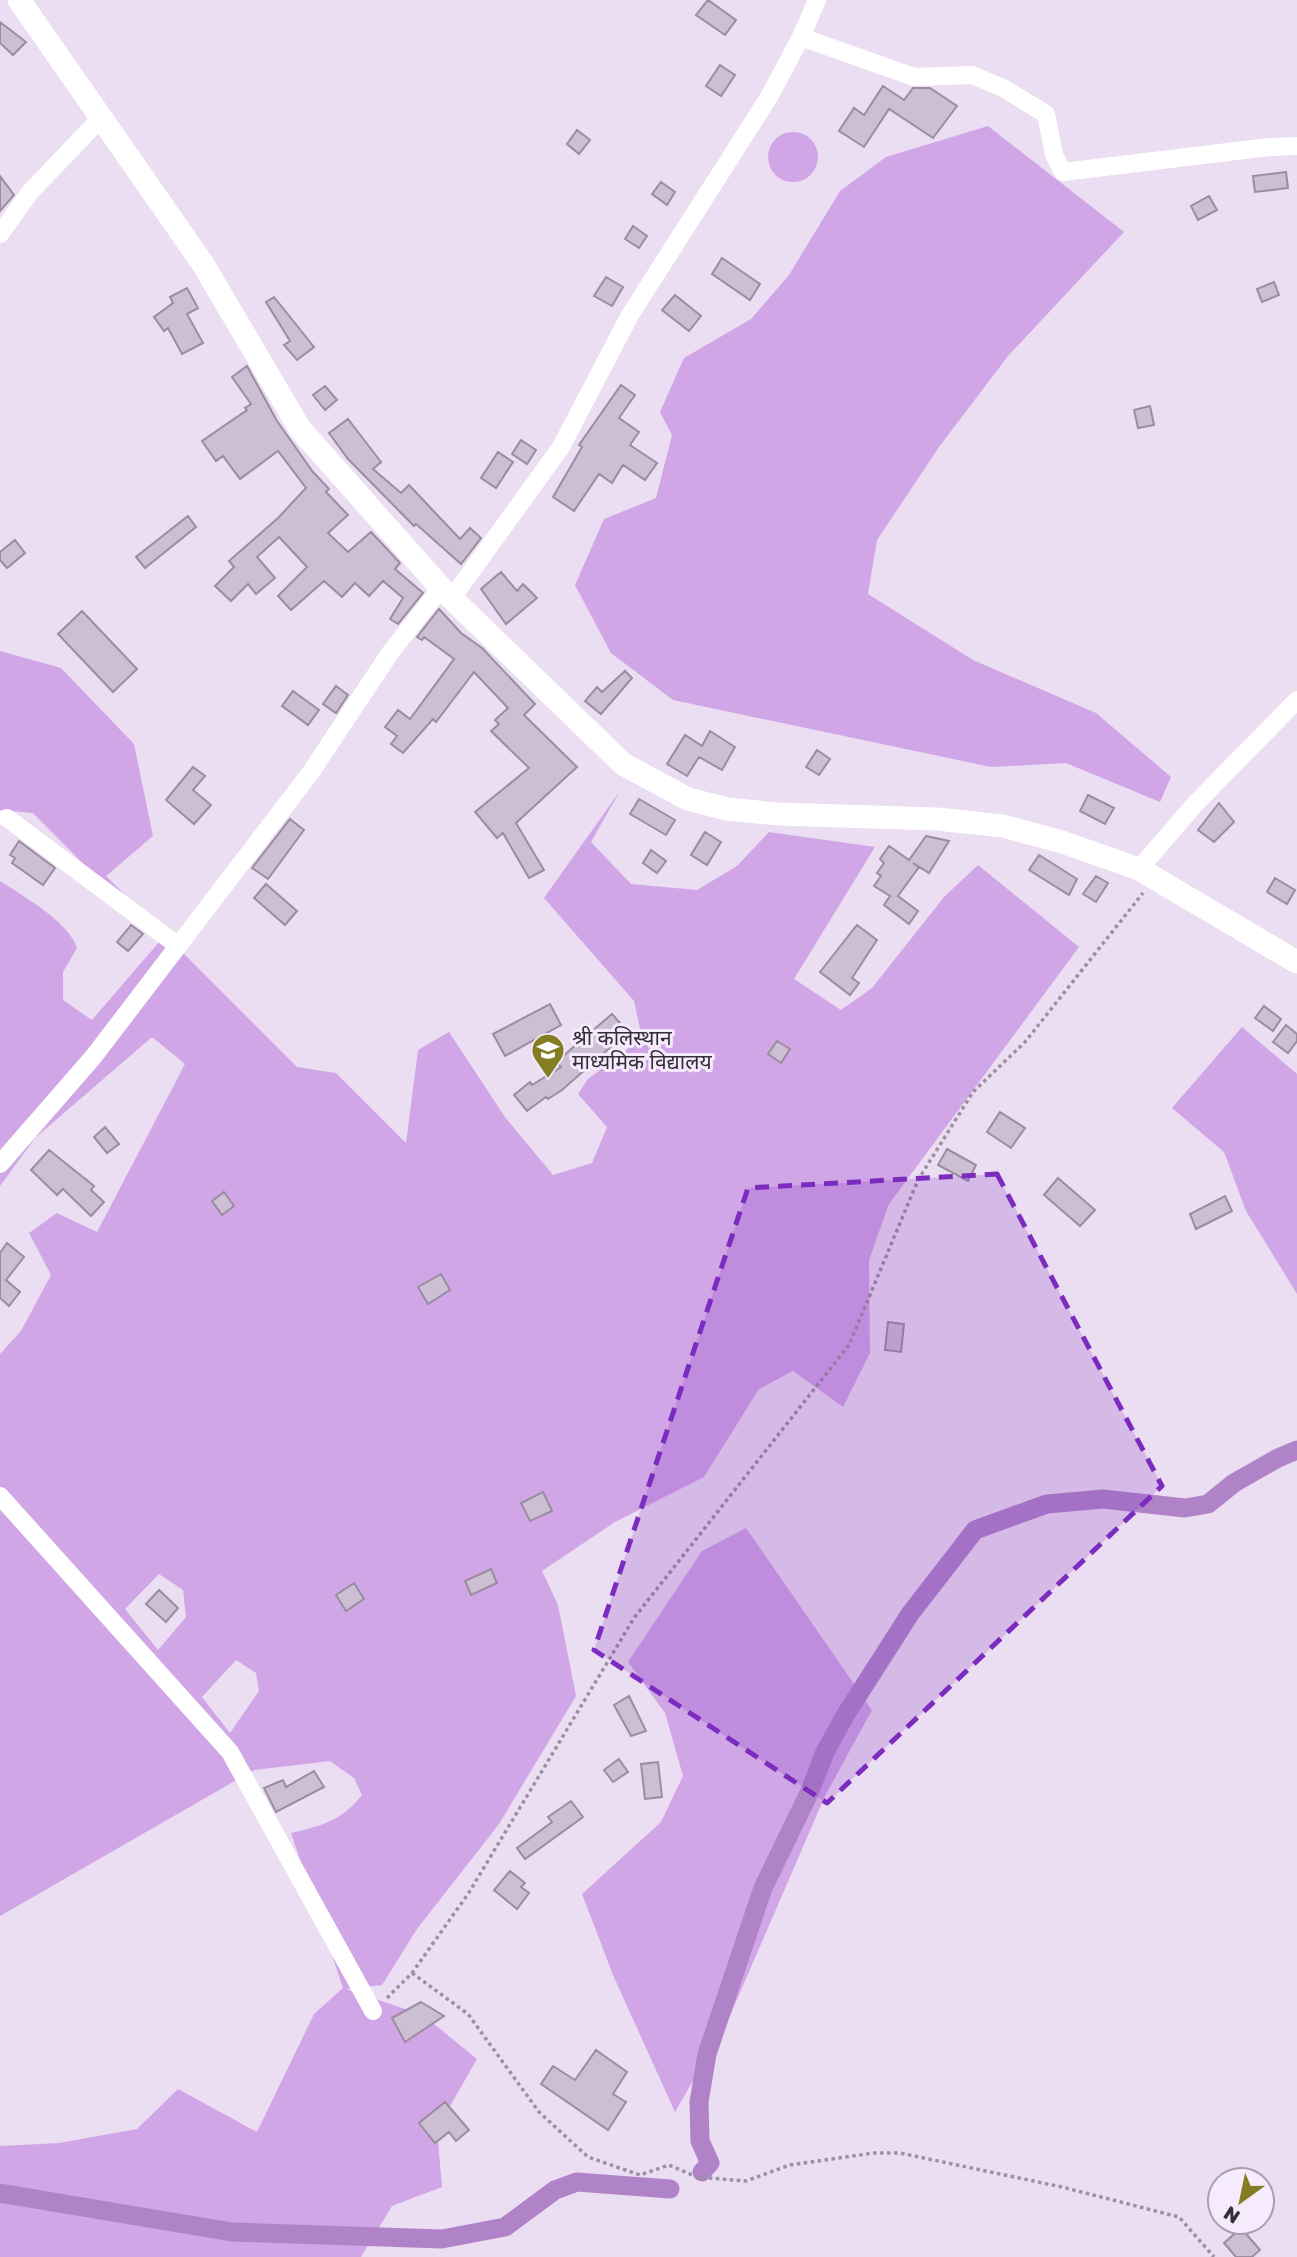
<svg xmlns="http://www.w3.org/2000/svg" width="1297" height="2257" font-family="'Golos Text','Noto Sans Devanagari',sans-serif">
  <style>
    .green { fill: #d1a6e7; fill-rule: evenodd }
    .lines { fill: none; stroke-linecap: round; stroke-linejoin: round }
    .canal { stroke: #b083c8; stroke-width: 19 }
    .building { fill: #ccbed3; stroke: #9a8da1; stroke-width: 2 }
    .path { stroke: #9b90a0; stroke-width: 3.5; stroke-dasharray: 3.5 3.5; stroke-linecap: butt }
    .minor { stroke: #fff; stroke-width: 18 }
    .tertiary { stroke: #fff; stroke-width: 23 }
    .marked { fill: #7b2cbf; fill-opacity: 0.2; stroke: #7b2cbf; stroke-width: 5; stroke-dasharray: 14 9; stroke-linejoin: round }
    .labels { text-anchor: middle; stroke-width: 6; stroke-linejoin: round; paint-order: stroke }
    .poi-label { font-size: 21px; fill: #332e36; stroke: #f6ebfd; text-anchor: start }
  </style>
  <rect width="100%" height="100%" fill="#ebddf2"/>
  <path class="green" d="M988,126L1124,232L1008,356L939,447L877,540L868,594L973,660L1096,713L1171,777L1160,802L1066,763L991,767L673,700L611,653L575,585L604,519L656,498L672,435L660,412L684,358L751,319L789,275L840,191L886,157Z
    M768 157a25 25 0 1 1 50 0a25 25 0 1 1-50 0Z
    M0,651L61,668L134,744L153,836L106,876L297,1067L336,1073L406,1143L418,1050L449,1032L505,1117L553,1175L592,1163L607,1127L578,1094L588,1079L642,1038L634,1001L544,898L620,791L591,842L631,884L697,890L737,866L769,832L875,847L794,979L841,1010L872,988L944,897L978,865L1079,947L889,1204L869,1260L870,1353L843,1407L793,1371L759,1389L704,1477L615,1522L542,1571L558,1605L576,1696L499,1824L417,1929L382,1985L346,1989L423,2015L477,2059L437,2129L442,2187L392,2206L361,2257H0V2146L59,2143L137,2129L178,2089L257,2132L314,2014L343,1988L291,1833C324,1825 341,1821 362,1795L354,1778L330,1761L254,1770L0,1916V1354L21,1331L51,1275L29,1233L57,1213L97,1232L185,1064L152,1037L35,1138L0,1186V881C23,896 69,922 77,948L63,972V1000L92,1020L160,941L33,813L0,810ZM159,1574L183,1590L186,1617L158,1650L125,1609ZM236,1660L256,1673L259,1691L230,1733L202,1697Z
    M1242,1027L1297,1074V1294L1246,1211L1224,1152L1172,1108Z
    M746,1528L872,1710L825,1796L729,2018L675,2112L613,1975L582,1894L661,1822L683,1776L665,1713L628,1662L702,1551Z"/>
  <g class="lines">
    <path class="canal" d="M702,2172L710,2163L700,2141L699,2102L707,2054L763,1888L810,1791L825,1752L846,1714L910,1614L975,1530L1047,1504L1103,1499L1185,1508L1208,1504L1234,1483L1278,1458L1297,1450
      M0,2193L232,2232L442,2239L505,2227L555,2190L577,2182L670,2189"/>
  </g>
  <path class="building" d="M708,0L736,20L725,35L696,15Z
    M0,22L26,42L13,55L0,43Z
    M720,65L735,75L721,96L706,86Z
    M883,86L904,100L913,88H930L957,106L933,138L889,109L864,147L839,131L854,108L864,115Z
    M577,130L590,140L579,154L567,144Z
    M1286,172L1288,188L1255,192L1253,176Z
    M0,176L14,195L0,211Z
    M661,182L675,192L667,205L652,194Z
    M1209,196L1217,210L1198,220L1191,206Z
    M633,226L647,236L639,248L625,239Z
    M722,258L760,284L750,300L712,274Z
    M606,277L623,287L612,306L594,296Z
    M1274,282L1279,295L1262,302L1257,289Z
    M187,288L198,308L187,314L203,343L182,354L168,328L164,331L154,317L173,303L170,297Z
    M675,295L701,316L689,331L662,310Z
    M274,297L314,347L297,360L284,345L290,341L266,302Z
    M247,366L277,421L313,472L329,489L326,492L348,515L328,533L348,552L371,532L400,563L395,569L423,593L398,624L390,619L403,598L383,581L369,596L355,583L342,597L324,581L291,610L278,596L307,567L279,537L257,557L275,578L256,594L248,584L231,601L215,586L234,567L229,561L278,518L306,488L278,451L240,479L223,456L216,461L202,441L247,410L245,408L251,404L232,377Z
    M621,385L635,395L619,418L639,432L630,445L657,463L645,480L623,465L612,483L599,474L574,511L553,497L582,447L579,445Z
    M325,386L337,400L325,410L313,395Z
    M1150,406L1154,425L1138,428L1134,410Z
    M348,419L381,462L373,469L401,493L409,485L460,539L470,528L481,538L461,564L416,524L414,526L348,459L329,433Z
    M521,440L536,450L527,464L512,454Z
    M498,452L513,462L496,488L481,478Z
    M188,516L196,527L145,568L136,557Z
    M15,540L25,553L7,568L0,560V552Z
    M501,572L517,591L523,584L537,598L506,624L481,589Z
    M439,609L461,633L482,648L535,704L524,715L577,767L516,823L544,870L529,878L503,833L497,838L475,812L529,768L491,731L499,724L495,720L508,708L474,672L436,722L433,719L403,753L391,744L397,736L385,727L398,710L410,719L454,659L424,637L422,640L417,637Z
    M82,611L137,669L113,692L58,634Z
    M625,671L632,678L601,714L585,701L597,687L602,692Z
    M336,686L348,695L336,713L323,704Z
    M293,691L319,710L308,725L282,706Z
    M710,731L735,747L722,770L699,757L687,776L667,764L685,735L702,746Z
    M817,750L830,759L819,775L806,767Z
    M193,767L205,776L193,790L211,805L194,824L166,800Z
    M1088,795L1114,808L1105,824L1080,811Z
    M639,799L675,820L666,835L630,814Z
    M1219,803L1234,822L1214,842L1198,830Z
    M290,819L304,830L268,879L252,868Z
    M705,832L721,842L707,865L691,855Z
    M926,836L949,841L929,873L913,863L919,867L898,896L918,911L909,924L884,905L890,896L874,886L881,876L877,873L884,863L880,859L889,846L909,860Z
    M19,841L55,868L43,885L12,863L15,858L10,855Z
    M651,850L666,861L657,873L643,863Z
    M1039,855L1077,879L1069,895L1029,870Z
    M1096,876L1108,883L1096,902L1083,894Z
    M1275,878L1295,890L1287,904L1267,892Z
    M266,884L297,911L285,925L254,898Z
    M131,925L143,934L128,951L117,942Z
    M857,925L877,940L852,978L859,983L850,995L820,972Z
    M550,1004L561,1025L505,1056L493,1034Z
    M1264,1006L1281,1019L1273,1031L1255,1018Z
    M612,1014L628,1032L562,1090L548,1099L546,1097L527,1111L514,1095L530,1082L532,1085L561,1067L556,1062Z
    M1286,1025L1297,1034V1041L1288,1053L1273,1042Z
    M777,1041L790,1049L781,1063L768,1054Z
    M1000,1112L1025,1128L1011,1148L987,1132Z
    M105,1127L119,1144L107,1153L94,1137Z
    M947,1149L976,1165L968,1181L938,1165Z
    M49,1150L94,1186L91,1190L104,1202L91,1216L63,1189L57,1195L31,1170Z
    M1058,1178L1095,1210L1080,1226L1044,1195Z
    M224,1192L234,1206L222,1215L212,1201Z
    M1225,1196L1232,1211L1196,1229L1190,1214Z
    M7,1243L24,1257L6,1280L20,1292L9,1306L0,1298V1253Z
    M441,1274L450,1290L428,1304L418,1287Z
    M888,1322L904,1324L901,1352L885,1350Z
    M543,1492L552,1511L530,1521L521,1503Z
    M491,1569L497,1583L471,1595L465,1581Z
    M354,1583L364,1599L346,1611L336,1595Z
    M159,1590L178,1608L166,1622L146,1604Z
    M629,1696L646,1731L631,1736L614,1705Z
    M619,1759L628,1772L613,1782L604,1770Z
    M658,1762L662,1797L645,1799L641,1764Z
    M314,1771L324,1787L276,1812L264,1788L283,1780L286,1787Z
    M571,1801L583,1817L525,1859L517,1848L552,1822L548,1817Z
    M510,1871L525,1883L521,1887L529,1893L517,1909L494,1890Z
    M421,2002L444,2016L405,2042L392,2018Z
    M596,2050L627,2072L613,2094L626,2102L608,2130L541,2084L553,2066L575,2080Z
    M445,2102L469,2130L456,2141L449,2132L435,2143L419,2123Z
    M1241,2228L1260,2250L1252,2257H1236L1224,2243Z"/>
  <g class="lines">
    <path class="path" d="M412,1973L468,2014L539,2112L588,2157L640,2175L669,2165L697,2177L746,2181L790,2165L874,2153H900L1062,2187L1179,2217L1214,2257
      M387,1998L412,1973L468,1894L634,1618L849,1345L918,1180L973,1092L1025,1042L1143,893"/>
    <path class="minor" d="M801,37L914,77L972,75L1003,88L1046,114L1054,155L1063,172L1269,147L1297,146
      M0,234L31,191L101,118
      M452,598L561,447L630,315L769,97L801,37L817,0
      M7,818L177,945
      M1139,869L1196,803L1297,700
      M0,1164L94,1056L311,772L390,653L441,588
      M0,1496L230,1752L373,2011"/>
    <path class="tertiary" d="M19,0L203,264L300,429L441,588L623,764L688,799L727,809L778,814L937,819L1003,826L1062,842L1139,869L1297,962"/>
  </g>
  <path class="marked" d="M997,1174L1162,1486L827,1803L594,1650L748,1188Z"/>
  <defs>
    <symbol id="school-pin" viewBox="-11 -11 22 30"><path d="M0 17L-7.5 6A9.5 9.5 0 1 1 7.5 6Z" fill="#857d23" stroke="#f6ebfd"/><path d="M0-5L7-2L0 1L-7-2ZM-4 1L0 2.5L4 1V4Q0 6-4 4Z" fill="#fff"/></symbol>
  </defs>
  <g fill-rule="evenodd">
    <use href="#school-pin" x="529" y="1031" width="38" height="52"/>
  </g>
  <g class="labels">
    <g class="poi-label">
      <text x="572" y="1045">श्री कलिस्थान<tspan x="572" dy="24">माध्यमिक विद्यालय</tspan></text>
    </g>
  </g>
  <g transform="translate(1241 2201) rotate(213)"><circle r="33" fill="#f6ebfd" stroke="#a89fad" stroke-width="2"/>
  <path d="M0-5L12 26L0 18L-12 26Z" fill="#857d23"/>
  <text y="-10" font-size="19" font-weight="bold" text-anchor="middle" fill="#332e36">N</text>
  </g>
</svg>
